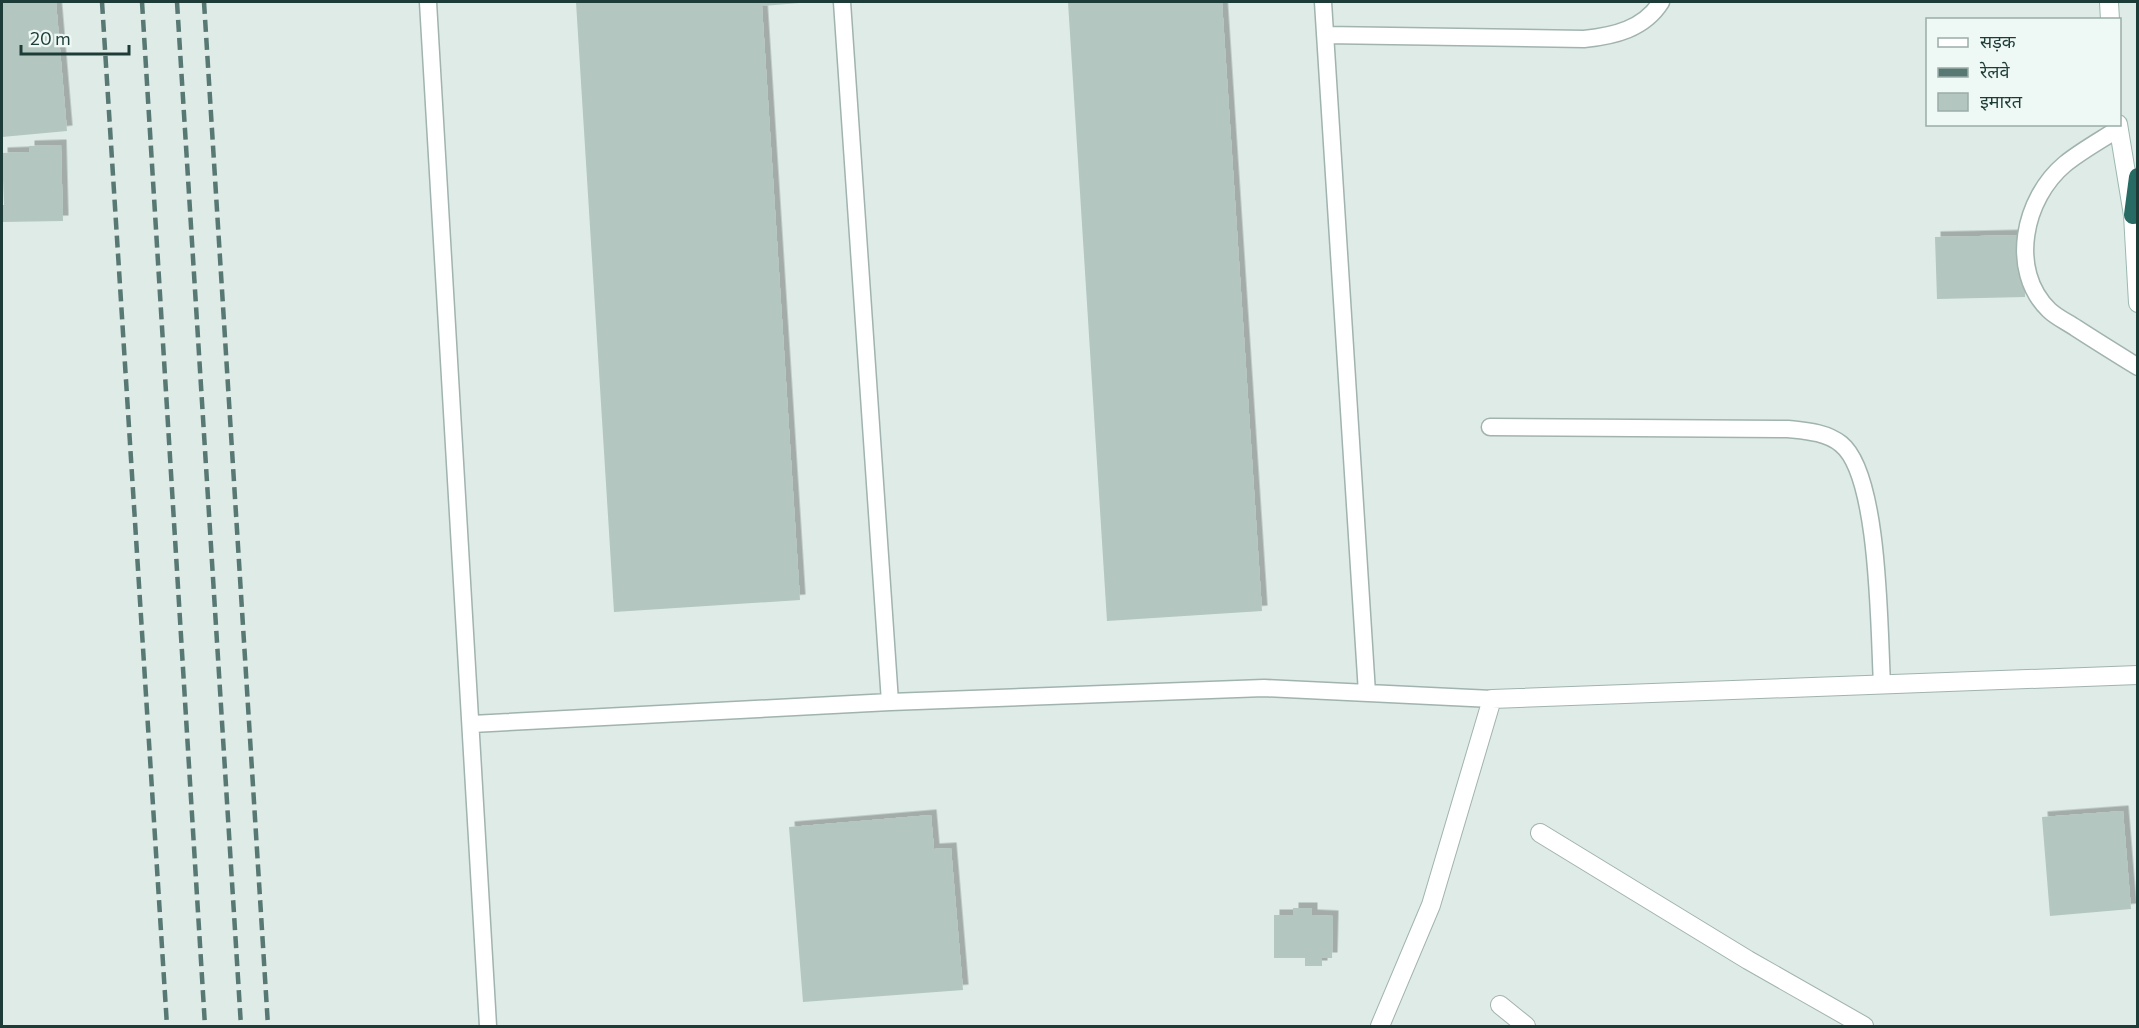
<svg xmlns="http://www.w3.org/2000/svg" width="2139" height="1028" font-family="Commissioner,'Noto Sans Devanagari',sans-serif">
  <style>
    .building { fill: #b3c6c0; filter: url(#shadow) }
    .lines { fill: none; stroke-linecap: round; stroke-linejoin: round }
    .lane-casing { stroke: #a1b3af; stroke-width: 19 }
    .street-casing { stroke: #a1b3af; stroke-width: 20 }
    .secondary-casing { stroke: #9cb8b1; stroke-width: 20 }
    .highway-casing { stroke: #c0c8c7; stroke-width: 20 }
    .lane { stroke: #fff; stroke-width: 16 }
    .street { stroke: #fff; stroke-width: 18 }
    .secondary { stroke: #fff; stroke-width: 18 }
    .highway { stroke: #276b64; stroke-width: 18 }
    .rail { stroke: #587873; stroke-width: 4.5; stroke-dasharray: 12 6; stroke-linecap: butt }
  </style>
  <defs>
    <filter id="shadow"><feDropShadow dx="5.5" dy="-5.5" stdDeviation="0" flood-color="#0004"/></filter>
  </defs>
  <rect width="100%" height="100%" fill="#deebe7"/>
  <path class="building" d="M2,2H56L67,131L2,137Z
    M576,2H812L762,6L800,600L614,612Z
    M1068,2H1222L1262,611L1107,621Z
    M61,145L63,221L2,222V205H4L2,153L29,152V146Z
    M2024,235L2025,297L1937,299L1935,237Z
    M2123,811L2131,909L2050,916L2042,817Z
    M931,815L934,849L951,848L963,990L803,1002L789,827Z
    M1293,908H1312V915L1333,916L1332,958H1322V966H1305V958H1274V915H1293Z"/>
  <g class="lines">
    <defs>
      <path id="lane" d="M428,2L488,1026
        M842,2L890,702
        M1323,2L1367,693
        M1325,35L1584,39C1614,36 1644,29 1661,2
        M2118,129C2101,140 2081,151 2065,164C2024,198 2008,270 2049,310C2056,317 2067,322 2076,328C2096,341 2117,354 2138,367
        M1490,427L1788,429C1806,431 1826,432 1841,444C1880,475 1879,633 1882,684
        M472,724L890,702L1264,688L1492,699"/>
      <path id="street" d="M1540,833L1748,960L1864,1026
        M1500,1005L1526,1026
        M1380,1026L1431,905L1492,699L2138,675"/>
      <path id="secondary" d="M2109,2L2110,20
        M2118,124L2133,215L2138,303"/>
      <path id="highway" d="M2133,215L2138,177"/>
    </defs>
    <use href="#lane" class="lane-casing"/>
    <use href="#street" class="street-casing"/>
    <use href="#secondary" class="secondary-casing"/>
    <use href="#highway" class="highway-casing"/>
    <use href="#lane" class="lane"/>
    <use href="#street" class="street"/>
    <use href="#secondary" class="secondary"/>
    <use href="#highway" class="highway"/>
    <path class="rail" d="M102,2L167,1026
      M142,2L205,1026
      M177,2L241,1026
      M204,2L268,1026"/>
  </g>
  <rect width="2139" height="1028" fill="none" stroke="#1e3c37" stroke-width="6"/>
  <rect x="1926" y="18" width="195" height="108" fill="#eef8f4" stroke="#9bada8" stroke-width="1.5"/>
  <rect x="1938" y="38" width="30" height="9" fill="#ffffff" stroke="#9bada8" stroke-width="1.5"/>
  <text x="1980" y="48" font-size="18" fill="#1e3c37">सड़क</text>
  <rect x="1938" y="68" width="30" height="9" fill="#587873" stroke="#9bada8" stroke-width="1.5"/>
  <text x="1980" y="78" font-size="18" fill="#1e3c37">रेलवे</text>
  <rect x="1938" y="93" width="30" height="18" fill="#b3c6c0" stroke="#9bada8" stroke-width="1.5"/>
  <text x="1980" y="108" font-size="18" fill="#1e3c37">इमारत</text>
  <path d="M21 45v9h108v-9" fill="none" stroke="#1e3c37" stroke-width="3"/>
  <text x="30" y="45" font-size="18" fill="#1e3c37" stroke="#eef8f4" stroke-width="4.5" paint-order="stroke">20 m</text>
</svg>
